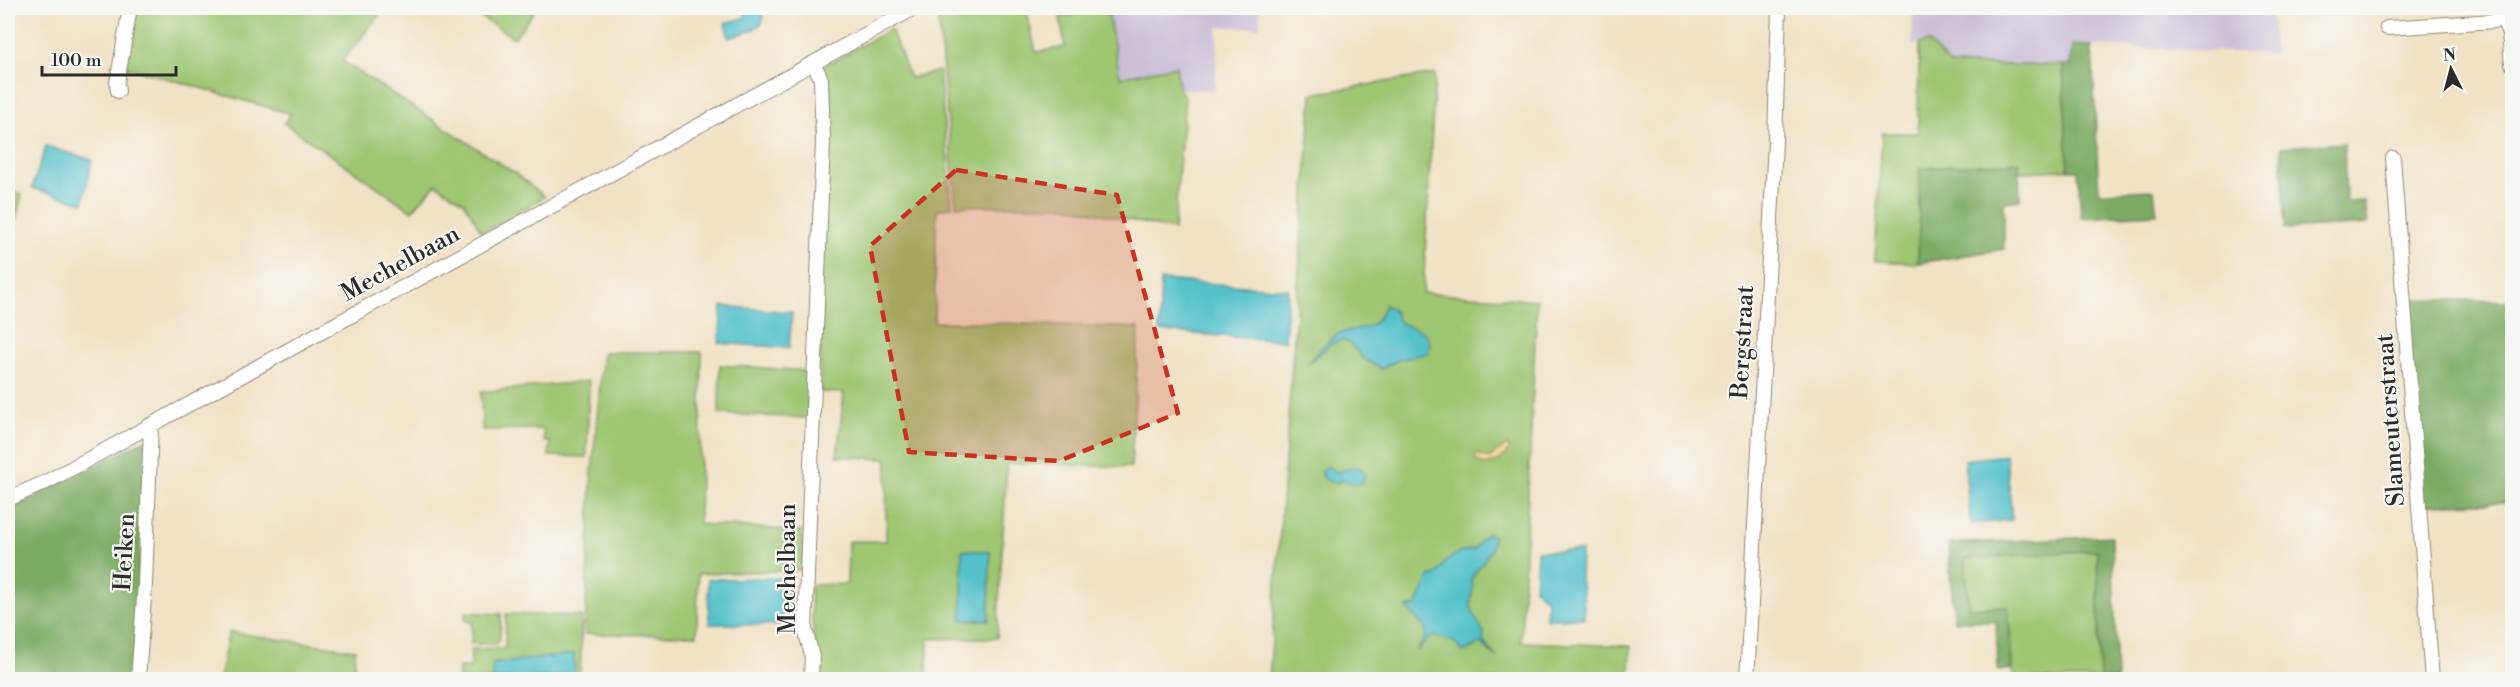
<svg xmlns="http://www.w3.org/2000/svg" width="2520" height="687" font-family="'Libre Bodoni',serif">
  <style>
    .industrial { fill: #cbbfd5 }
    .green { fill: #9ec570; stroke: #64784e; stroke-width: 1.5 }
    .forest { fill: #7eaa62; stroke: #546a46; stroke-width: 1.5 }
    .sand { fill: #eeda9e; stroke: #8c8264; stroke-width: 1.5 }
    .water { fill: #54c1ca; stroke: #40767a; stroke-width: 1.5 }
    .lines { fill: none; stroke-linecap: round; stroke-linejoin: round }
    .minor-casing { stroke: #8e8678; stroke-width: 16 }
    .minor { stroke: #fff; stroke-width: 14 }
    .marked { fill: #c8321e; fill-opacity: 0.2; stroke: #c8321e; stroke-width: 4.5; stroke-dasharray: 12 8; stroke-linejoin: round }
    .labels { text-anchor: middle; stroke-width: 4.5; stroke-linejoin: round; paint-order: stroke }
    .street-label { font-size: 24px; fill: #2b2b2b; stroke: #f6f6f2 }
  </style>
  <rect width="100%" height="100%" fill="#f6f6f2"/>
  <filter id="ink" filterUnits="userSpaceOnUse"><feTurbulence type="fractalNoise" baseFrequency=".0167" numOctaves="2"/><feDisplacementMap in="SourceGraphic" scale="12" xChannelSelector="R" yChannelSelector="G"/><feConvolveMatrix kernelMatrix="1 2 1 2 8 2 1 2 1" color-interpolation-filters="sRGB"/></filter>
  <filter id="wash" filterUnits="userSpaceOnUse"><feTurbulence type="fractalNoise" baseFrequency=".008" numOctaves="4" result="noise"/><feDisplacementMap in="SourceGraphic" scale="24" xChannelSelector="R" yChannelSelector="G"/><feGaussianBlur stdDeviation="1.35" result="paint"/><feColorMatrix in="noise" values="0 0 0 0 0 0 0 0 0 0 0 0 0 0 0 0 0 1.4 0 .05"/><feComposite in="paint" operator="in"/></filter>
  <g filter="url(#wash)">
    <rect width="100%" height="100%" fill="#f0e2c6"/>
    <path class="industrial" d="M1107,8H1260V27H1218L1215,90L1179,89L1176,66L1120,77Z
      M1913,8H2271L2275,54L2072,45L2070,65H1951L1928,42L1912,45Z"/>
    <path class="green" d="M134,8H385L342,61L515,173L545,197L482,233L464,202L436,184L412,211L284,123L291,114L123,66Z
      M466,8H537L514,38Z
      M937,8H1026L1036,52L1065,47L1060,17L1107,8L1120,77L1176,66L1179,89L1185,97L1174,230L1066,206H956Z
      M891,29L910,78L939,71L952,207L937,210L934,322H975L1139,328L1131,467L1007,463L997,638L928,639L927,679H816L810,585L847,584L848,541H886L887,459L837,456L844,393L820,392L822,67Z
      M1928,42L1951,65H2063L2068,170L2019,172V162L1920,168L1918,263L1875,261L1882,133H1918L1919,44Z
      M1435,74L1423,293L1537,300L1521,642L1631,646L1630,679L1269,680L1312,94Z
      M8,190L22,194L8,254Z
      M603,352H702L699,524L802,531V570L698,574L697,635L585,634L591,483Z
      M720,365L809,371L808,418L719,414Z
      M589,381L587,457L549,456L550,442H544L543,429L482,430L481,392Z
      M2097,550L2100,679H2013L2008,606L1969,608L1965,559Z
      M465,612L501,614L500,638L496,644H471L472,622L465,621Z
      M506,614L582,616L580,679L459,680V667H471V649L505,648Z
      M229,632L355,650L354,679H219Z"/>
    <path class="forest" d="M2072,45L2092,46L2099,192L2154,190L2157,214L2081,218L2078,170H2068L2063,65H2070Z
      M2344,143L2346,202L2365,201L2368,224L2285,229L2281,147Z
      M2019,162L2020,200L2004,202V249L1918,263L1920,168Z
      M2403,299L2512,301V502L2421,505Z
      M145,440L134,679L8,680V510Z
      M2112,536L2117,679H2100L2097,550L1965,559L1969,608L2008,606L2012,669L1998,671L1996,621H1954L1948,544Z"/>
    <path class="sand" d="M1507,445L1510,449L1500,460L1485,465L1475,460L1476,454L1489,458Z"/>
    <path class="water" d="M747,8H758L763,17L762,23L753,30L729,38L725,23L744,18Z
      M46,146L92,160L83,203L32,188Z
      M1161,280L1288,289L1285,341L1159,331Z
      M1385,305L1394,311L1400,323L1424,332L1430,343L1428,353L1396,361L1382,369L1363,359L1350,343L1342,340L1331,344L1305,366C1310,360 1333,335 1340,333C1363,326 1374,333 1385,305Z
      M722,306L792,312L789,348L719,343Z
      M2006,455L2012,520L1971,524L1964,460Z
      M1328,466L1336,472L1352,468H1361L1365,474L1362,483L1354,484L1343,480C1334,485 1324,482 1321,472Z
      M1489,533L1493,536L1491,550L1471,579L1473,587L1470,605L1478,623L1484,633L1483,641L1497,658L1481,643L1463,652L1453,641L1433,636L1429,638L1417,651L1425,637L1426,629L1407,608L1416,606L1430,576H1436L1444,563L1459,552L1474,549L1485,535Z
      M962,550L990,552L989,620H962Z
      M1537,551H1581L1580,582L1583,589L1584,618L1546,619L1547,600L1535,589Z
      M791,578L788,625L709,624L708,579Z
      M574,654L575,674L531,679H493L492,664Z"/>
  </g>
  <g filter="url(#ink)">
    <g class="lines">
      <defs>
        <path id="minor" d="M2502,17L2509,33L2512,64
          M2387,28L2495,21L2501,18V8
          M118,91L117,83L130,8
          M2393,158L2432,680
          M8,499L46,482L100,453L914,8
          M138,680L145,584L151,426
          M811,680L812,656L805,629L823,141L821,79L814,64
          M1747,680L1775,142L1779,8"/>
      </defs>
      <use href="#minor" class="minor-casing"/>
      <use href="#minor" class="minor"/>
    </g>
  </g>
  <path class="marked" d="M956,170L1117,195L1178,413L1059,461L909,452L870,246Z"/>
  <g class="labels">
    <g class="street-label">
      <text transform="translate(400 263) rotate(-29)" y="8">Mechelbaan</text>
      <text transform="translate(1742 342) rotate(-87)" y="8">Bergstraat</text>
      <text transform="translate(2390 420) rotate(-94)" y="8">Slameuterstraat</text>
      <text transform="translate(124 552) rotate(-87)" y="8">Heiken</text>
      <text transform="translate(787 569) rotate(-90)" y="8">Mechelbaan</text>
    </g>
  </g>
  <rect width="2520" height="687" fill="none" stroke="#f6f6f2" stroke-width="30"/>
  <g transform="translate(2451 69) rotate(354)" stroke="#f6f6f2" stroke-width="4.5" paint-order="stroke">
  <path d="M0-4.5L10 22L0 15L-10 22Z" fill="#2b2b2b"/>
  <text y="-9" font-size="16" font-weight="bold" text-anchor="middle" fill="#2b2b2b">N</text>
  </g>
  <path d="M42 66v9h134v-9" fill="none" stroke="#2b2b2b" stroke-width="3"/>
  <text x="51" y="66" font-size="18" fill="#2b2b2b" stroke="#f6f6f2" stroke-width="4.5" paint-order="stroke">100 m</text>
</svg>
